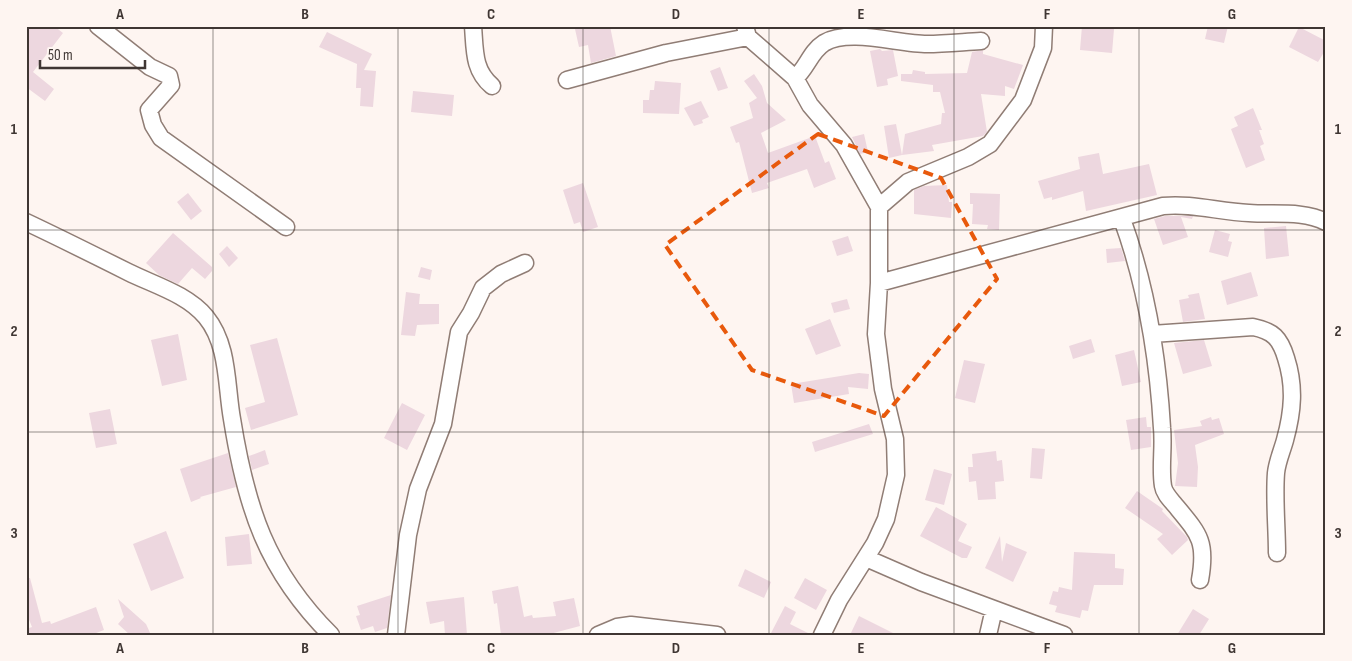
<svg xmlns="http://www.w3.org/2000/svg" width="1352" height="661" font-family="'Sofia Sans Condensed',sans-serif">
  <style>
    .building { fill: #edd7df }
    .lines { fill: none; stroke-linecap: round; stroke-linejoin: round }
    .street-casing { stroke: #907d75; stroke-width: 19 }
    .street { stroke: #fff; stroke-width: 16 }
    .marked { fill: none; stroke: #e8590c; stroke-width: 4; stroke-dasharray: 10 6; stroke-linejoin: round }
    .grid { fill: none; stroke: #3f3633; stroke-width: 1; stroke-opacity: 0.55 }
    .neatline { fill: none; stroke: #3f3633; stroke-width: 2 }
    .grid-label { font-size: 16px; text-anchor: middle; font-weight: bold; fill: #3f3633 }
  </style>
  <rect width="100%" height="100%" fill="#fef5f1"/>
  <path class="building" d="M31,26H54L63,33L33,72L54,89L45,101L26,87V34Z
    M587,26H610L616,56L591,63L588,45L579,47L575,29Z
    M1082,26L1114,29L1112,53L1080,50Z
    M1208,26H1228L1224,43L1205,39Z
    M1299,27L1326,41V49L1318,62L1289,47Z
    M327,32L372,54L364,70L376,71L373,107L360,106L361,88H356L357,64L319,47Z
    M880,49L882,51L893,50L898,76L887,79L888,85L877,87L870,51Z
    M983,50V54L1023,65L1014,89L1005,86V96L981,94L987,132L983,136L932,145L934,151L902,155L905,134L941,124L942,113H945L940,92H933V85L901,81V74H912L913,70L925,72V74L967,73L972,52Z
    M720,67L728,88L718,91L710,71Z
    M754,74L762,86L767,103L786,120L761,133L768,153L815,136L825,163L829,161L836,179L814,188L807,169L767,183L769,188L752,193L739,142L736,143L730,127L753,118L749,103L757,98L744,81Z
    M655,81L681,83L679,114L643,113V100H649L650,90H654Z
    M413,91L454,95L452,116L411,112Z
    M701,101L709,117L702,120L703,123L694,126L684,108Z
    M1253,108L1262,130H1259L1264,144L1260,146L1265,160L1246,168L1231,129L1238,126L1234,117Z
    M896,124L902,155L889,158L884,126Z
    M864,134L868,152L860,154L852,137Z
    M1099,153L1103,174L1149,164L1157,195L1086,211L1083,191L1052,200V197L1044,199L1038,181L1080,169L1078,157Z
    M583,183L598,227L583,232L580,222L574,224L563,190Z
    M947,185L949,202H952L951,218L914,214V190L924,186Z
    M188,193L202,211L191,220L177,202Z
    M970,193L1000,194L999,230L987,229L988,225L972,224L973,204H970Z
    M1165,216H1193L1192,219L1181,217L1188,237L1163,245L1154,219Z
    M1286,226L1289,256L1266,259L1264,228Z
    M1215,230L1230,234L1228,241L1232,242L1228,257L1209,252Z
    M173,233L212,267V271L205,279L192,268L178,284L159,275L146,263Z
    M848,236L853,251L837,256L832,241Z
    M227,246L238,258L229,267L219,254Z
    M1121,248L1125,261L1107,263L1106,249Z
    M421,267L432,270L430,280L418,277Z
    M1251,272L1258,296L1227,305L1221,281Z
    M406,292L420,294L419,304H439V324L417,325L415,336L401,335Z
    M1199,293L1205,319L1183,322L1179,300L1189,298L1188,295Z
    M847,299L850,309L834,313L831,303Z
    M830,319L841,346L816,355L805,329Z
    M178,334L187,380L162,386L151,340Z
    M277,338L298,415L251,430L245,408L265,402L250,345Z
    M1091,339L1095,352L1073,359L1069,346Z
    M1204,340L1212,366L1183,374L1174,343Z
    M1134,350L1141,382L1122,386L1115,355Z
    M964,360L985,364L975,403L955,398Z
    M859,373L869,374L868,389L848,387L849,394L794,403L791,384Z
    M402,403L425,415L407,450L384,438Z
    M110,409L117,444L96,448L89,413Z
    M1146,417L1147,427H1151V447L1131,450L1126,420Z
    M1211,417L1212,420L1219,418L1224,434L1195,445L1198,467L1197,487L1175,486L1178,463L1174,430L1202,426L1200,421Z
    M869,424L873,434L815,452L812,442Z
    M1032,448L1045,449L1042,479L1030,478Z
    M265,450L269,464L252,470L249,456Z
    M996,451L997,461L1002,460L1004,481L995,482L996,499L978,500L976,481L969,482L968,467H973L972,454Z
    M228,453L236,487L200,497L201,498L191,502L180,469Z
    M934,469L952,474L944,505L925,500Z
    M1137,491L1163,509L1162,511L1187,537L1188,540L1172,555L1157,539L1163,534L1125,508Z
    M936,507L967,524L958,541L972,547L967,558H962L920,536Z
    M166,531L184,578L151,591L133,544Z
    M249,534L252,564L227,566L225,537Z
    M1000,536L1002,562L1006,543L1027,552L1013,582L985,568Z
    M1074,552L1115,554V568L1124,569L1123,585H1094L1088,611L1082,610L1080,618L1055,612L1057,606L1049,604L1053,591L1058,592L1059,587L1072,590Z
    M745,569L771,582L764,598L738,586Z
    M26,578H30L42,623L50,621L51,624L96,607L104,630L91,635H26V629L32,627L26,612Z
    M805,578L827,590L816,610L794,598Z
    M518,586L524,617L532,615L533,618L556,616L553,602L574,598L580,626L546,635H501L497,603L494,604L492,591Z
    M391,595L387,628L375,632L373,626L361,630L356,616L360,615L357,606Z
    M464,597L467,635H445L444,621L430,624L426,602Z
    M118,599L146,624L151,635H130L118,624L124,617Z
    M785,606L796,612L790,624L812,635H770Z
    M1193,609L1209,619L1199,635H1177Z
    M859,616L897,635H850Z"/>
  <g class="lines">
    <defs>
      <path id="street" d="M98,26L150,67L169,76L171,85L149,110L153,125L161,138L286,227
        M473,26C475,50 473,70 492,86
        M745,26L748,37L795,78L810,105L844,145L879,207V283L876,334L883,389L895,439L896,475L886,519L875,543L839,600L822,635
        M795,78C807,68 810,52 824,43C849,28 898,44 927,44C944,44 963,42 981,41
        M567,80L666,53L748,37
        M879,207L908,182L968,157L990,144L1023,100L1043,48L1044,26
        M1122,219C1146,285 1158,358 1162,428C1164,447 1160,468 1163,486C1164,493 1170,499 1175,505C1199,534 1207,541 1200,580
        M26,222C60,238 94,255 128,272C154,285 187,294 206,317C229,345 226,386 232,419C246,507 266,570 331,635
        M879,283L1163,206C1192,203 1220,212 1249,213C1273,215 1303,210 1326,222
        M1152,334L1253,327C1273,331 1280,338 1286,358C1295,386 1293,411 1285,440C1282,451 1277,462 1276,473C1274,498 1277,528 1277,553
        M866,558L921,582L1064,635
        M396,635L408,535L418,489L443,424L459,332L471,313L483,288L501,274L525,263
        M598,635L617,627L631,625L717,635
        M988,635L994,609"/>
    </defs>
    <use href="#street" class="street-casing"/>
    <use href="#street" class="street"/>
  </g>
  <path class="marked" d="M818,134L941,178L997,279L884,416L752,370L665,245Z"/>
  <path class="grid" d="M213,26V635M398,26V635M583,26V635M769,26V635M954,26V635M1139,26V635M26,230H1326M26,432H1326"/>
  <rect width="1352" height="661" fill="none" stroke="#fef5f1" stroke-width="55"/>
  <path d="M40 60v8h105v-8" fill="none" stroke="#3f3633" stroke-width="2.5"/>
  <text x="48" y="60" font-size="15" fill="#3f3633" stroke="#fef5f1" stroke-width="4" paint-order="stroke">50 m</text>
  <rect x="28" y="28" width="1296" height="606" class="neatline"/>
  <g class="grid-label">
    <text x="120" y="19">A</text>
    <text x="305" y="19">B</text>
    <text x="491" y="19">C</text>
    <text x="676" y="19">D</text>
    <text x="861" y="19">E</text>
    <text x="1047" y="19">F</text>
    <text x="1232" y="19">G</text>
    <text x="14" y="134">1</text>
    <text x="1338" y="134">1</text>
    <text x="14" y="336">2</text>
    <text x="1338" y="336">2</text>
    <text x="14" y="538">3</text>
    <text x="1338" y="538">3</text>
    <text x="120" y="653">A</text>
    <text x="305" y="653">B</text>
    <text x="491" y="653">C</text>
    <text x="676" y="653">D</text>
    <text x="861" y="653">E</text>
    <text x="1047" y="653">F</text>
    <text x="1232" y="653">G</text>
  </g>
</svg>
